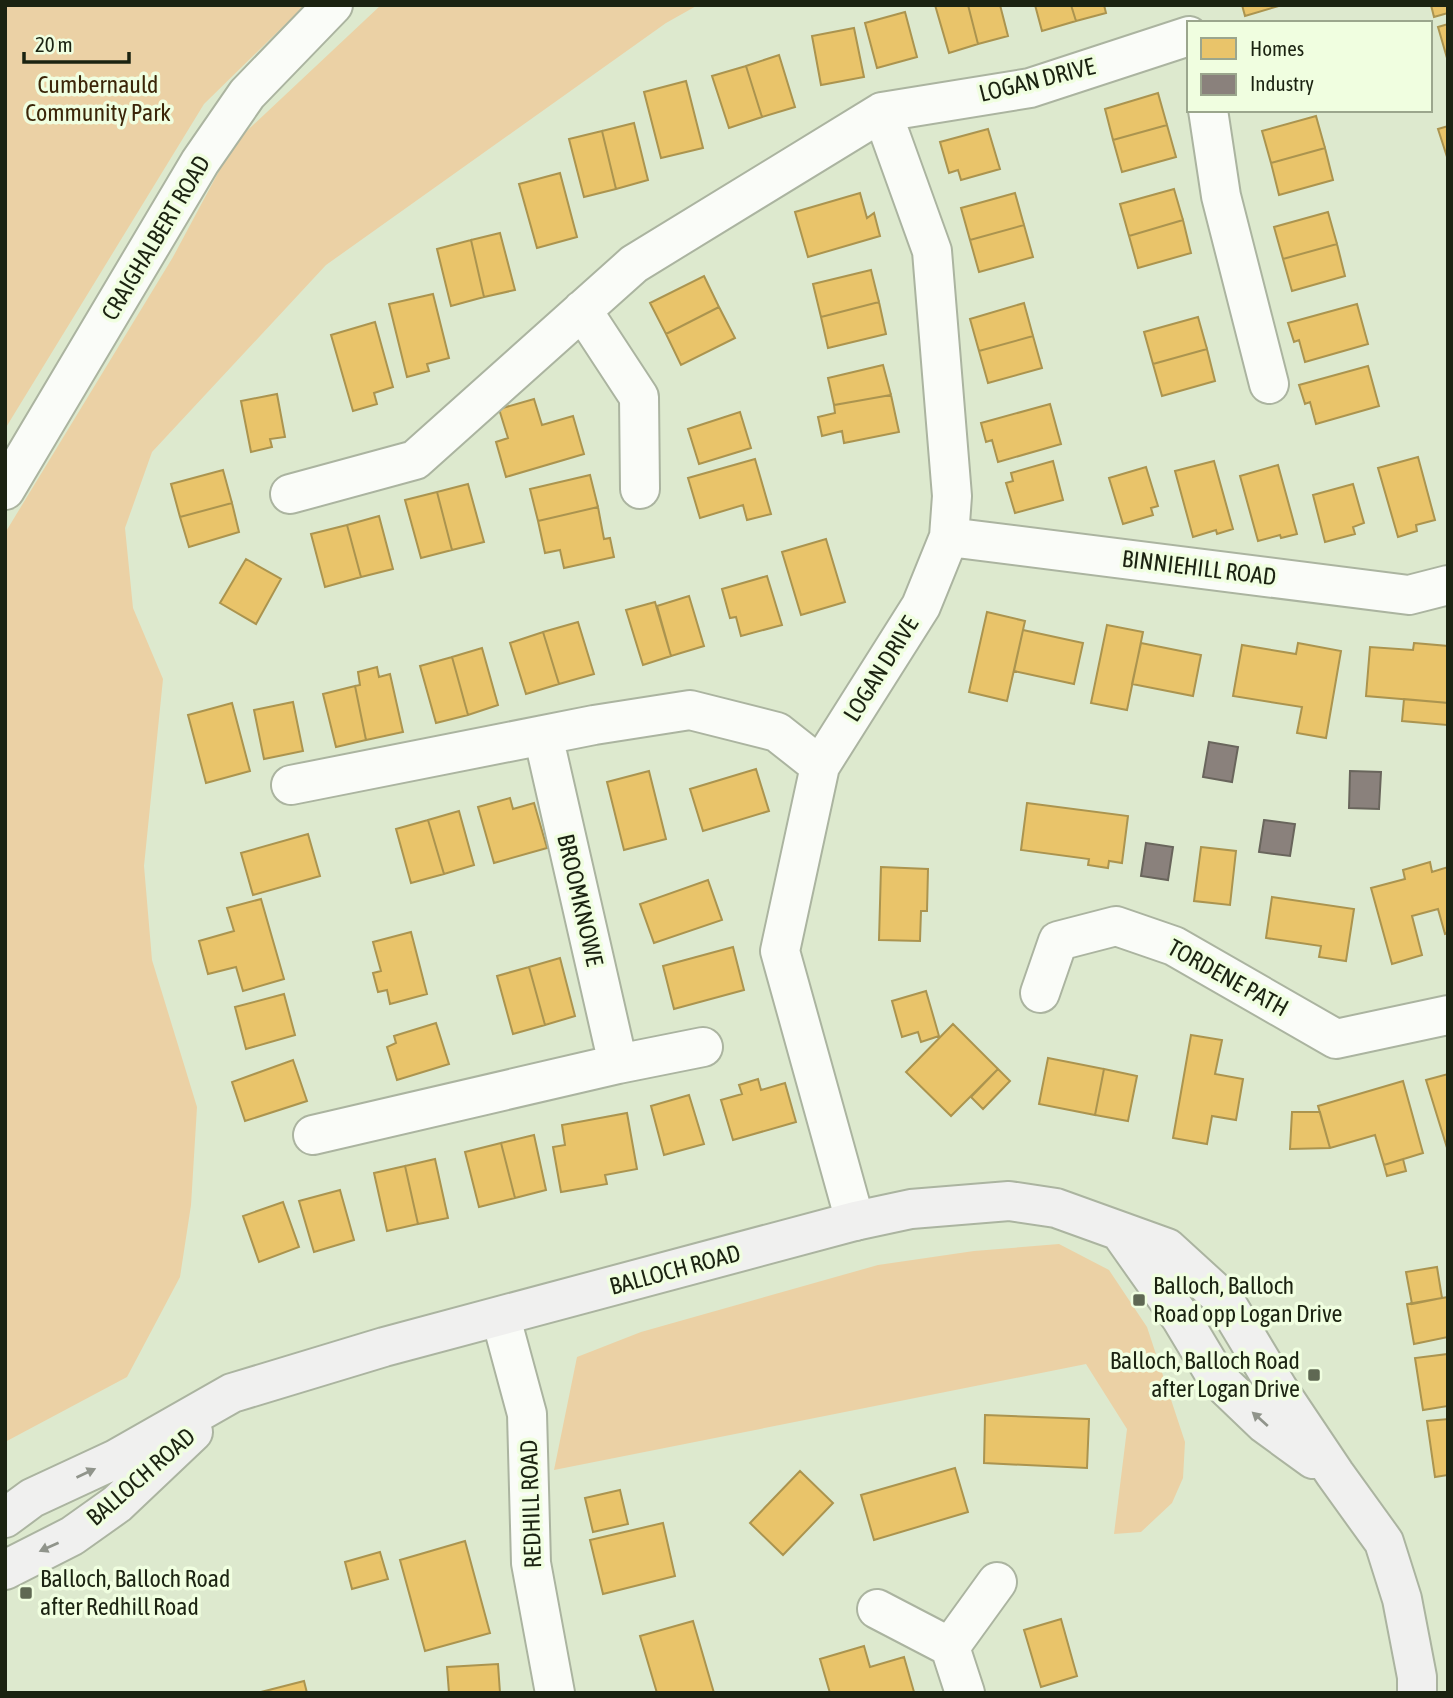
<svg xmlns="http://www.w3.org/2000/svg" width="1453" height="1698" font-family="'Asap Condensed',sans-serif">
  <style>
    .green { fill: #ebd1a5 }
    .homes { fill: #e9c46a; stroke: #ab944f; stroke-width: 2 }
    .industry { fill: #8a817c; stroke: #69655c; stroke-width: 2 }
    .lines { fill: none; stroke-linecap: round; stroke-linejoin: round }
    .street-casing { stroke: #abb4a0; stroke-width: 42 }
    .secondary-casing { stroke: #abb4a0; stroke-width: 42 }
    .street { stroke: #fafcf8; stroke-width: 38 }
    .secondary { stroke: #f0f0ef; stroke-width: 38 }
    .oneway { fill: #90948b }
    .poi-dot { fill: #5f6853; stroke: #f0fee0; stroke-width: 2.5 }
    .labels { text-anchor: middle; stroke-width: 7; stroke-linejoin: round; paint-order: stroke }
    .street-label { font-size: 24px; fill: #1b2311; stroke: #f0fee0 }
    .park-label { font-size: 24px; fill: #3b2508; stroke: #f0fee0 }
    .poi-label { font-size: 24px; fill: #1b2311; stroke: #f0fee0; text-anchor: start }
  </style>
  <rect width="100%" height="100%" fill="#dde9ce"/>
  <path class="green" d="M5,5H305L204,104L5,429Z
    M381,5H698L666,23L326,265L152,452L125,528L133,608L163,679L144,866L152,960L197,1107L191,1205L180,1277L127,1377L5,1442V533L173,257L234,143Z
    M1059,1244L1109,1270L1147,1327L1185,1442L1183,1478L1172,1503L1141,1532L1114,1534L1127,1429L1086,1364L554,1470L577,1357L641,1332L878,1265L974,1251Z"/>
  <path class="homes" d="M935,5H968L978,44L949,53Z
    M968,5H1000L1008,36L978,44Z
    M1035,5H1071L1076,21L1042,31Z
    M1071,5H1104L1106,13L1076,21Z
    M1242,5H1282L1245,16Z
    M1431,5H1448V13L1434,17Z
    M905,12L917,57L877,68L865,23Z
    M1448,24V58H1447L1438,27Z
    M854,28L864,77L821,85L812,36Z
    M779,55L795,107L762,117L746,66Z
    M746,66L762,117L729,128L712,76Z
    M686,81L703,148L661,158L644,92Z
    M1158,93L1167,125L1113,140L1105,109Z
    M1316,116L1325,148L1271,163L1262,131Z
    M634,123L648,180L616,189L602,131Z
    M1167,125L1176,157L1122,172L1113,140Z
    M1448,126V160L1438,129Z
    M988,129L1000,169L961,180L958,170L949,173L940,142Z
    M602,131L616,189L584,197L569,139Z
    M1325,148L1333,180L1279,195L1271,163Z
    M560,173L577,237L537,248L519,184Z
    M1174,189L1183,220L1129,236L1120,204Z
    M860,193L867,218L874,213L880,236L808,257L795,212Z
    M1015,193L1024,225L970,240L961,208Z
    M1328,212L1337,244L1283,259L1274,227Z
    M1183,220L1191,253L1138,268L1129,236Z
    M1024,225L1033,257L979,272L970,240Z
    M500,233L515,290L484,297L471,240Z
    M471,240L484,297L451,306L437,249Z
    M1337,244L1345,276L1292,291L1283,259Z
    M871,270L879,302L821,317L813,284Z
    M704,276L719,307L666,334L650,303Z
    M433,294L449,358L427,364L429,371L407,377L389,304Z
    M879,302L886,334L828,348L821,317Z
    M1024,303L1033,336L979,351L970,319Z
    M1357,304L1368,344L1305,362L1299,340L1294,342L1288,323Z
    M719,307L735,338L681,365L666,334Z
    M1198,317L1207,349L1153,364L1144,332Z
    M375,322L393,387L374,393L377,404L353,411L331,335Z
    M1033,336L1042,368L988,383L979,351Z
    M1207,349L1215,381L1162,396L1153,364Z
    M883,365L891,395L834,405L828,378Z
    M1368,366L1379,406L1316,424L1310,402L1305,404L1299,385Z
    M277,394L285,437L270,439L272,447L251,452L241,401Z
    M891,395L899,432L844,443L842,431L822,436L818,417L835,413L834,405Z
    M534,399L542,425L573,416L584,454L506,477L496,442L508,438L499,409Z
    M1050,404L1061,444L998,462L992,440L986,442L981,423Z
    M740,412L751,448L699,464L688,429Z
    M1418,457L1435,520L1416,525L1417,531L1398,537L1378,468Z
    M755,459L771,514L747,520L743,505L700,518L688,478Z
    M1053,461L1063,500L1015,513L1006,483L1013,481L1011,473Z
    M1214,461L1233,529L1217,534L1216,530L1193,537L1175,471Z
    M1278,465L1297,534L1281,538L1280,535L1258,541L1240,476Z
    M1146,467L1158,506L1151,508L1153,515L1123,524L1109,478Z
    M223,470L232,503L180,517L171,484Z
    M590,475L598,507L538,521L530,489Z
    M468,484L484,542L452,550L437,492Z
    M1353,484L1364,523L1353,527L1355,534L1325,542L1313,495Z
    M437,492L452,550L421,558L405,500Z
    M232,503L239,532L189,547L180,517Z
    M598,507L604,539L610,538L614,557L564,568L560,550L545,553L538,521Z
    M379,516L393,569L361,577L347,525Z
    M347,525L361,577L325,587L311,534Z
    M826,539L845,602L801,615L782,552Z
    M246,559L281,579L256,624L220,603Z
    M767,576L782,625L741,636L736,617L730,618L722,589Z
    M689,596L704,646L671,656L657,606Z
    M655,602L671,656L643,665L626,610Z
    M987,612L1025,621L1007,701L969,692Z
    M578,622L594,674L559,684L543,632Z
    M1107,625L1143,632L1127,710L1091,703Z
    M1023,630L1083,643L1074,684L1014,671Z
    M543,632L559,684L526,694L510,643Z
    M1141,643L1201,655L1193,696L1132,684Z
    M1298,643L1341,651L1326,738L1297,733L1302,707L1233,696L1242,645L1296,654Z
    M1414,643L1448,646V703L1366,696L1370,647L1413,650Z
    M482,648L498,705L468,715L452,657Z
    M452,657L468,715L436,723L420,666Z
    M377,667L379,677L390,674L403,732L366,740L355,686L360,685L358,672Z
    M355,686L366,740L336,747L323,694Z
    M1404,699L1448,703L1447,725L1402,721Z
    M293,702L303,751L264,759L254,710Z
    M232,703L250,771L206,783L188,715Z
    M756,769L769,811L703,831L690,789Z
    M649,771L666,839L624,850L607,782Z
    M510,798L513,809L534,803L547,848L494,863L478,807Z
    M1027,803L1128,816L1122,863L1109,861L1108,868L1088,865L1089,859L1021,850Z
    M459,811L474,865L444,874L428,820Z
    M428,820L444,874L411,883L396,829Z
    M308,834L320,876L253,895L241,853Z
    M1201,847L1236,851L1230,905L1194,901Z
    M1430,862L1432,872L1448,867V933L1445,934L1438,909L1412,916L1422,955L1392,964L1371,888L1405,879L1403,870Z
    M881,867L928,869L927,911H921L920,941L879,940Z
    M708,880L722,920L654,943L640,904Z
    M1272,897L1354,909L1346,961L1319,957L1321,946L1266,938Z
    M261,899L284,979L243,991L236,967L208,974L199,941L234,931L227,908Z
    M411,932L427,994L390,1004L387,990L378,992L373,973L381,971L373,942Z
    M733,947L744,990L674,1009L663,966Z
    M560,958L575,1016L545,1025L529,967Z
    M529,967L545,1025L513,1034L497,976Z
    M926,991L939,1036L921,1042L918,1032L902,1037L892,1001Z
    M284,994L295,1035L246,1049L235,1007Z
    M436,1023L449,1064L397,1080L387,1047L396,1043L394,1036Z
    M953,1024L998,1069L951,1116L906,1072Z
    M1191,1035L1222,1040L1215,1074L1243,1079L1236,1120L1212,1116L1207,1144L1173,1138Z
    M1048,1058L1104,1069L1095,1115L1039,1104Z
    M293,1060L307,1101L245,1121L232,1082Z
    M998,1069L1010,1081L983,1109L971,1097Z
    M1104,1069L1137,1076L1128,1121L1095,1115Z
    M1448,1074V1151L1426,1080Z
    M758,1079L761,1090L785,1083L796,1122L733,1140L721,1100L742,1094L739,1085Z
    M1403,1081L1423,1153L1384,1165L1375,1135L1330,1148L1318,1106Z
    M689,1095L704,1144L664,1155L651,1106Z
    M1292,1112H1320L1330,1148L1290,1149Z
    M627,1113L637,1169L605,1175L607,1184L561,1192L553,1147L565,1145L562,1125Z
    M534,1135L546,1190L515,1198L501,1143Z
    M501,1143L515,1198L479,1207L465,1152Z
    M435,1159L448,1218L418,1224L405,1166Z
    M1403,1159L1406,1171L1387,1176L1384,1165Z
    M405,1166L418,1224L387,1231L374,1173Z
    M340,1190L354,1240L314,1252L299,1201Z
    M283,1202L299,1247L259,1262L243,1216Z
    M1437,1267L1442,1298L1412,1304L1406,1272Z
    M1448,1297V1337L1414,1344L1407,1304Z
    M1448,1354V1406L1423,1410L1415,1358Z
    M985,1415L1089,1419L1087,1468L984,1463Z
    M1448,1419V1475L1435,1477L1427,1421Z
    M955,1468L968,1512L874,1540L861,1495Z
    M800,1471L833,1503L783,1555L750,1523Z
    M620,1490L628,1524L593,1532L585,1498Z
    M663,1523L675,1576L603,1594L590,1540Z
    M465,1541L490,1633L425,1651L400,1560Z
    M380,1552L388,1579L352,1589L345,1562Z
    M1061,1619L1077,1676L1041,1687L1024,1630Z
    M693,1621L714,1693H657L640,1636Z
    M864,1646L870,1667L904,1657L914,1692L830,1693L820,1659Z
    M498,1664L500,1693H449L447,1667Z
    M304,1681L307,1693H257Z"/>
  <path class="industry" d="M1209,742L1238,747L1232,782L1203,777Z
    M1350,771L1381,772L1379,809L1349,808Z
    M1264,820L1295,824L1290,856L1259,852Z
    M1146,843L1173,847L1168,880L1141,876Z"/>
  <g class="lines">
    <defs>
      <path id="street" d="M1208,110L1221,196L1269,384
        M582,310L639,397L640,489
        M5,490L200,162L247,94L333,5
        M290,494L415,460L634,264L882,112L1030,88L1189,36
        M949,537L1409,595L1448,585
        M543,735L618,1064
        M291,785L594,725L690,710L777,732L820,766
        M1040,993L1058,941L1116,926L1174,946L1336,1039L1448,1015
        M313,1135L618,1064L703,1047
        M855,1221L780,951L820,766L921,606L949,537L952,496L932,251L882,112
        M501,1318L527,1414L531,1563L555,1693
        M877,1609L950,1647L965,1693
        M950,1647L997,1582"/>
      <path id="secondary" d="M1121,1233L1181,1318L1217,1378L1265,1424L1313,1459
        M5,1518L32,1498L116,1459L232,1393L384,1347L855,1221L911,1209L1009,1201L1056,1208L1167,1248L1225,1301L1278,1389L1335,1474L1384,1542L1402,1599L1417,1677V1693
        M5,1570L72,1536L117,1504L193,1432"/>
    </defs>
    <use href="#street" class="street-casing"/>
    <use href="#secondary" class="secondary-casing"/>
    <use href="#street" class="street"/>
    <use href="#secondary" class="secondary"/>
  </g>
  <defs><path id="oneway-solid" d="M-6-.8H1V-3.2L6.5 0L1 3.2V.8H-6Z" transform="scale(1.75)"/></defs>
  <g class="oneway">
    <use href="#oneway-solid" transform="translate(1260 1419) rotate(-138)"/>
    <use href="#oneway-solid" transform="translate(86 1473) rotate(-25)"/>
    <use href="#oneway-solid" transform="translate(49 1547) rotate(156)"/>
  </g>
  <g class="poi-dot">
    <rect x="1132" y="1293" width="14" height="14" rx="3.5"/>
    <rect x="1307" y="1368" width="14" height="14" rx="3.5"/>
    <rect x="19" y="1586" width="14" height="14" rx="3.5"/>
  </g>
  <g class="labels">
    <g class="street-label">
      <text transform="translate(1037 80) rotate(-14)" y="8">LOGAN DRIVE</text>
      <text transform="translate(156 238) rotate(-59)" y="8">CRAIGHALBERT ROAD</text>
      <text transform="translate(1199 568) rotate(7)" y="8">BINNIEHILL ROAD</text>
      <text transform="translate(881 669) rotate(-58)" y="8">LOGAN DRIVE</text>
      <text transform="translate(580 900) rotate(77)" y="8">BROOMKNOWE</text>
      <text transform="translate(1228 978) rotate(29)" y="8">TORDENE PATH</text>
      <text transform="translate(675 1270) rotate(-15)" y="8">BALLOCH ROAD</text>
      <text transform="translate(141 1477) rotate(-41)" y="8">BALLOCH ROAD</text>
      <text transform="translate(531 1504) rotate(-92)" y="8">REDHILL ROAD</text>
    </g>
    <g class="park-label">
      <text x="98" y="93">Cumbernauld<tspan x="98" dy="28">Community Park</tspan></text>
    </g>
    <g class="poi-label">
      <text x="1153" y="1294">Balloch, Balloch<tspan x="1153" dy="28">Road opp Logan Drive</tspan></text>
      <text x="1300" y="1369" text-anchor="end">Balloch, Balloch Road<tspan x="1300" dy="28">after Logan Drive</tspan></text>
      <text x="40" y="1587">Balloch, Balloch Road<tspan x="40" dy="28">after Redhill Road</tspan></text>
    </g>
  </g>
  <rect width="1453" height="1698" fill="none" stroke="#1b2311" stroke-width="14"/>
  <rect x="1187" y="21" width="245" height="91" fill="#f0fee0" stroke="#9ba68d" stroke-width="2"/>
  <rect x="1201" y="38" width="35" height="21" fill="#e9c46a" stroke="#9ba68d" stroke-width="2"/>
  <text x="1250" y="56" font-size="21" fill="#1b2311">Homes</text>
  <rect x="1201" y="74" width="35" height="21" fill="#8a817c" stroke="#9ba68d" stroke-width="2"/>
  <text x="1250" y="91" font-size="21" fill="#1b2311">Industry</text>
  <path d="M24 52v10h105v-10" fill="none" stroke="#1b2311" stroke-width="3.5"/>
  <text x="35" y="52" font-size="21" fill="#1b2311" stroke="#f0fee0" stroke-width="5" paint-order="stroke">20 m</text>
</svg>
